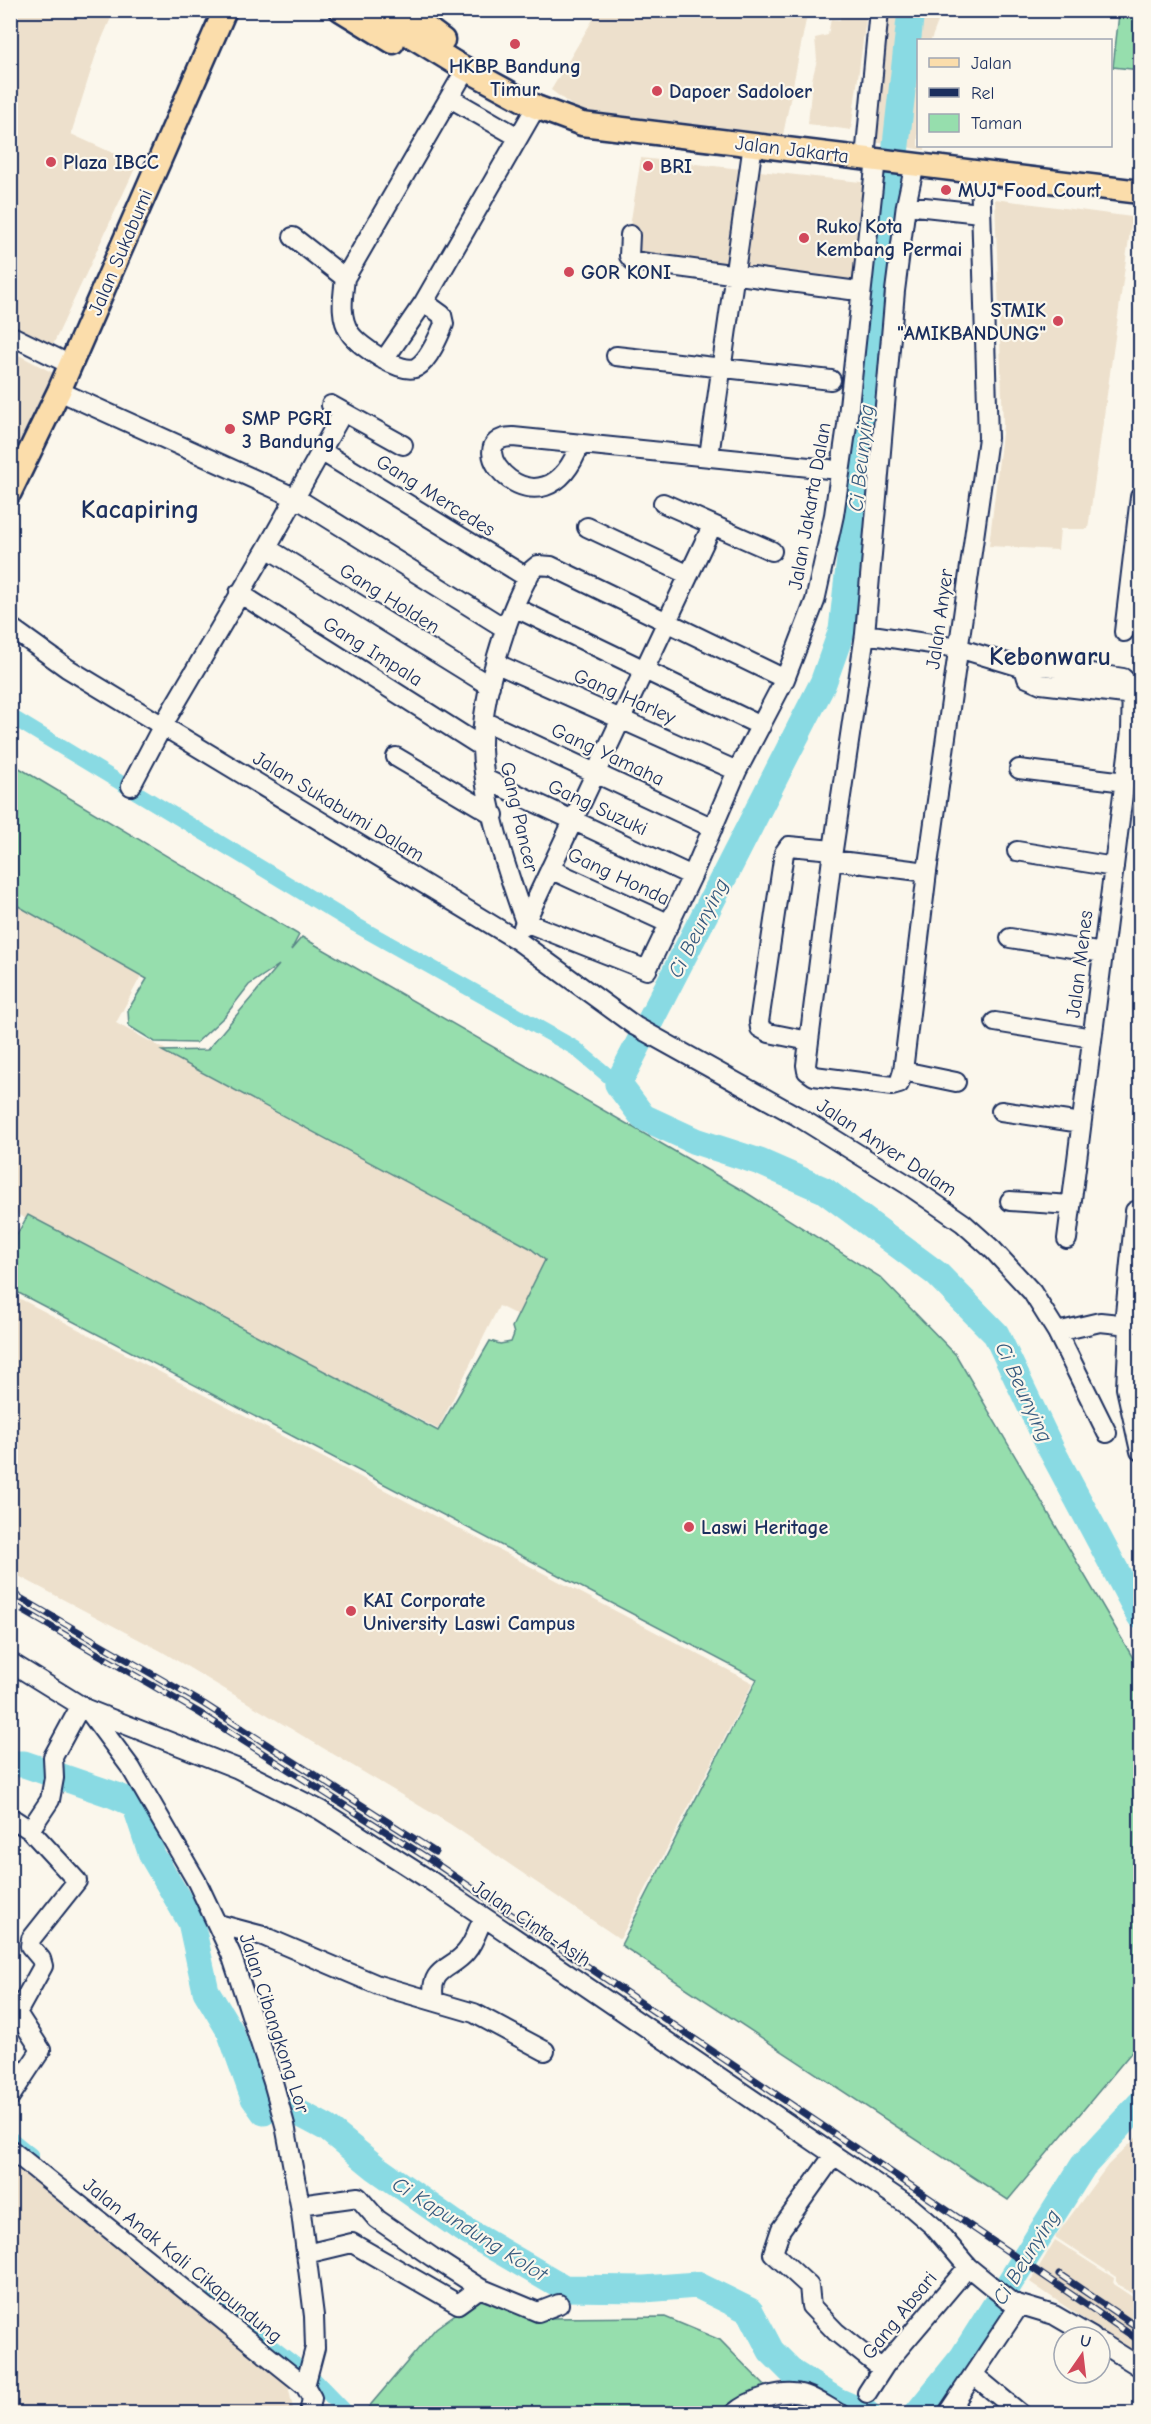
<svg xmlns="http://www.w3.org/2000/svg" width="1151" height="2424" font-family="'Comic Neue',sans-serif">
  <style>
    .built { fill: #ede0cc }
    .green { fill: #96dead; stroke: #588686; stroke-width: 1.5 }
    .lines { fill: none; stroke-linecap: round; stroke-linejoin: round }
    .canal { stroke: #89dae3; stroke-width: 15 }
    .river { stroke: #89dae3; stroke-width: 27 }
    .minor-casing { stroke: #1b2f5e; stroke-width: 22 }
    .major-casing { stroke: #1b2f5e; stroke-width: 27 }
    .minor { stroke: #fbf7ec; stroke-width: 18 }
    .major { stroke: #fbddab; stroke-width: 22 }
    .rail-casing { stroke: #1b2f5e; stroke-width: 7 }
    .rail { stroke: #fbf7ec; stroke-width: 4.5; stroke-dasharray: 14; stroke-linecap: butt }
    .poi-dot { fill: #d1495b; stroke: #fbf7ec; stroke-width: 2 }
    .labels { text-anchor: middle; stroke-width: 4.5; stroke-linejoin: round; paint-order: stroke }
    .poi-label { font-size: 20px; font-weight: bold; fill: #1b2f5e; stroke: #fbf7ec; text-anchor: start }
    .street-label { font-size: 20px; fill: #1b2f5e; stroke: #fbf7ec }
    .water-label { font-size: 21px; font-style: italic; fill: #365a7f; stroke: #fbf7ec }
    .district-label { font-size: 26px; font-weight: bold; fill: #1b2f5e; stroke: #fbf7ec }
  </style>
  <rect width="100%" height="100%" fill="#fbf7ec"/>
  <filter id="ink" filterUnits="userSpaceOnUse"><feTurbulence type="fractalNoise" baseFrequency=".0167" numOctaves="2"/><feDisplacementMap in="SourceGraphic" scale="12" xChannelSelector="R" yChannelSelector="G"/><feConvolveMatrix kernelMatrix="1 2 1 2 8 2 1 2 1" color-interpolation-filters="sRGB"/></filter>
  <g filter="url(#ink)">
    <path class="built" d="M10,11H114L98,48L71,134L137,164L52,347L11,327Z
      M768,11L807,15L783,135L578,110L551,90L598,11Z
      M841,11H867L851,130L808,124L812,80L817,60L815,38L828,35L831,19L840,20Z
      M889,11H942L931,40H918V146H925V150L873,142Z
      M641,158L870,183L858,290L624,263Z
      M995,199L1132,217L1088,529H1060L1058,550L989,546L1003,425Z
      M11,351L55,374L11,465Z
      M10,882L151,957L116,1023L547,1255L519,1316L499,1306L438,1429L11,1211Z
      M11,1294L753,1683L620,1939L450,1824L161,1651L11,1572Z
      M1140,2134V2299L1116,2283V2277L1055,2237L1108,2165Z
      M10,2155L287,2381L294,2413H11Z
      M1055,2240L1114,2278L1113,2284L1140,2302V2358L1030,2282Z"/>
    <path class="green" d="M1119,14L1140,16V70L1113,67Z
      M11,763L299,935L291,950L302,937L747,1193L880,1277L956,1355L1140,1670V2042L1008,2200L621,1945L757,1679L11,1289V1245L28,1215L438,1431L490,1341L500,1344L511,1342L514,1334L512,1327L545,1260L530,1248L162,1051L207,1050L279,965L249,985L225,1016L196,1043L155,1042L129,1026L128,1010L147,979L11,902Z
      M476,2299L549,2318L665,2317L720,2340L767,2388L740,2413L373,2414L367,2409L436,2328Z"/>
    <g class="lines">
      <path class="canal" d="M10,716L356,925L575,1048L618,1084
        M10,2138L31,2155
        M211,2300L315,2380L348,2414"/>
      <path class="river" d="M911,10L842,630L823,683L618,1084L643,1117L695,1141L760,1162L824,1190L937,1274L996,1334L1051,1449L1140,1616
        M10,1764H24L114,1795L135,1804L152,1855L191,1922L206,1991L230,2031L254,2098L264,2112
        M295,2111L327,2128L376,2168L461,2228L564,2288L644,2289L697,2285L750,2311L771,2351L794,2374L837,2401L867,2414
        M917,2414L963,2357L1083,2166L1140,2104"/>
      <defs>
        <path id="minor" d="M450,98L518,137
          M865,158L879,10
          M915,164L906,205L895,291L865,634L833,850L806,1065L807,1071L814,1076L892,1086L899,1084L903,1071L927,872L988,438L980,172
          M906,205L980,213
          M630,235L629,256L633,261L850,290
          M293,237L345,278
          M424,302L442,315L444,324C439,336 429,360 417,367C403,376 358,346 350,333C339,317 343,296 345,278L466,69
          M10,335L71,365
          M616,356L831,380
          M384,360L424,302L536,107
          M59,391L296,498L506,629
          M331,405L403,445
          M580,444C543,546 451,438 513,437L829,469
          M321,451L528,578
          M709,456L753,144
          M663,503L772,551
          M587,527L689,575
          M267,548L490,686
          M239,593L482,747
          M516,608L761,726
          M10,627L67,668L517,940L635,1026L797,1116L908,1185L963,1223L993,1250L1032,1292L1057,1332L1107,1433
          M1124,632L1140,497
          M865,634L958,648L1024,668L1047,666L1123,678L1132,687L1131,731L1067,1239
          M495,663L737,771
          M1024,668L1027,678L1041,684L1133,695
          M785,679L551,566L538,565L532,570C506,614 481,697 482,749C484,803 507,871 525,922L647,970L692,876L737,771L785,679L815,601L834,515L847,425L876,159
          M484,721L713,828
          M396,757L494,815
          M1019,769L1125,782
          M485,779L692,876
          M131,786L163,725L267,548L343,412
          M1017,851L1114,867
          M832,860L927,872
          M550,869L670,924
          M523,927L712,526
          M1010,938L1103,953
          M995,1022L1092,1038
          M809,1041L769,1033L760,1028L759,1022L784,853L789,846L833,850
          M903,1071L956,1082
          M1001,1111L1081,1123
          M1010,1201L1071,1205
          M1135,1211L1125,1314L1129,1325L1126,1388L1140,1451
          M1057,1332L1100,1322L1129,1325L1138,1323
          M10,1662L86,1709L236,1768L320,1810L428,1879L912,2208L933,2226L968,2267L1011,2302L1054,2315L1092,2337
          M88,1710L131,1768L197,1882L231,1954L273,2082L285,2125L300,2205L314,2316L315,2348L305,2386
          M10,1817L30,1830L77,1881L31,1939L30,1946L41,1959L43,1966L17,2013
          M30,1830L50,1800L54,1778L53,1757L81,1705
          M218,1924L263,1936L378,1985L474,2013L545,2051
          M434,2000C428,1967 452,1970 466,1952C474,1943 478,1929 483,1918
          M10,2010L17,2013L41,2050L10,2097
          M10,2149L305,2386L312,2398L309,2414
          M834,2155L781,2229L773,2253L809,2286L811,2306L836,2332L882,2369
          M300,2205L358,2197L377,2219L432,2257L480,2288L538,2312L559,2304
          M306,2254L352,2243L458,2304L480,2288
          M1100,2342L1140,2367
          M975,2376L1021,2414
          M867,2393L885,2365L968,2267
          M733,2414C750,2399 783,2388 805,2395C817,2399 829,2408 840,2414
          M947,2414L1019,2306"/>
        <path id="major" d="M341,10L393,42
          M369,10L457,64L536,107L582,124L1140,192
          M403,10L443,40
          M10,492L59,391L225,10"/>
      </defs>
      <use href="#minor" class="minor-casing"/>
      <use href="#major" class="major-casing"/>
      <use href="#minor" class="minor"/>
      <use href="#major" class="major"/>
      <defs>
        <path id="rail" d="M10,1592L204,1704L435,1852
          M10,1603L198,1712L429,1859L1140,2341
          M1059,2274L1140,2329"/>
      </defs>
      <use href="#rail" class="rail-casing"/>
      <use href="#rail" class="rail"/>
    </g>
  </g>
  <g class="poi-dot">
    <circle cx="515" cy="44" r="6"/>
    <circle cx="657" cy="91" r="6"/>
    <circle cx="51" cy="162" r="6"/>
    <circle cx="648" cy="166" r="6"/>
    <circle cx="946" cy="190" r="6"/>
    <circle cx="804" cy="238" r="6"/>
    <circle cx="569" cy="272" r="6"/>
    <circle cx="1058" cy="321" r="6"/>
    <circle cx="230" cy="429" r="6"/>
    <circle cx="689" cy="1527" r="6"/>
    <circle cx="351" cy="1611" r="6"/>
  </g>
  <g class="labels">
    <g class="poi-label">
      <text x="515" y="73" text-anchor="middle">HKBP Bandung<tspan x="515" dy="23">Timur</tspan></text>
      <text x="669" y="98">Dapoer Sadoloer</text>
      <text x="63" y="169">Plaza IBCC</text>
      <text x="660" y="173">BRI</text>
      <text x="958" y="197">MUJ Food Court</text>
      <text x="816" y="233">Ruko Kota<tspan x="816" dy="23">Kembang Permai</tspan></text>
      <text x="581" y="279">GOR KONI</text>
      <text x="1046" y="317" text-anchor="end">STMIK<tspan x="1046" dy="23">"AMIKBANDUNG"</tspan></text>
      <text x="242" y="425">SMP PGRI<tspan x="242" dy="23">3 Bandung</tspan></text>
      <text x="701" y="1534">Laswi Heritage</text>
      <text x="363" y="1607">KAI Corporate<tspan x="363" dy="23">University Laswi Campus</tspan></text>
    </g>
    <g class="street-label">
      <text transform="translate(792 149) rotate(7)" y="7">Jalan Jakarta</text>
      <text transform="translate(120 252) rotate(-67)" y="7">Jalan Sukabumi</text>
      <text transform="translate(436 495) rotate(32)" y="7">Gang Mercedes</text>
      <text transform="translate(809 506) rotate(-80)" y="7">Jalan Jakarta Dalan</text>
      <text transform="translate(390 598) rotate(32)" y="7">Gang Holden</text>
      <text transform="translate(939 619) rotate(-82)" y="7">Jalan Anyer</text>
      <text transform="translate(373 651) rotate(32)" y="7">Gang Impala</text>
      <text transform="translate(625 696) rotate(24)" y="7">Gang Harley</text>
      <text transform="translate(608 754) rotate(25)" y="7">Gang Yamaha</text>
      <text transform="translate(339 806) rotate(31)" y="7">Jalan Sukabumi Dalam</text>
      <text transform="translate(598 807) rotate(25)" y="7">Gang Suzuki</text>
      <text transform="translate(520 817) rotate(77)" y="7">Gang Pancer</text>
      <text transform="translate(619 876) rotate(25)" y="7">Gang Honda</text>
      <text transform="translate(1079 964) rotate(-83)" y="7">Jalan Menes</text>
      <text transform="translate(887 1147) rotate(33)" y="7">Jalan Anyer Dalam</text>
      <text transform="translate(532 1923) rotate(34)" y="7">Jalan Cinta-Asih</text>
      <text transform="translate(275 2023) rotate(72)" y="7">Jalan Cibangkong Lor</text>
      <text transform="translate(183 2260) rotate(39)" y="7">Jalan Anak Kali Cikapundung</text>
      <text transform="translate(899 2315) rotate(-51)" y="7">Gang Absari</text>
    </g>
    <g class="water-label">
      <text transform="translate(861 458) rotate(-84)" y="7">Ci Beunying</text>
      <text transform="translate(698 928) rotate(-63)" y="7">Ci Beunying</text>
      <text transform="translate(1024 1392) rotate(65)" y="7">Ci Beunying</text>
      <text transform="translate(470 2229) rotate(32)" y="7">Ci Kapundung Kolot</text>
      <text transform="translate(1026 2257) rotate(-58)" y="7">Ci Beunying</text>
    </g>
    <g class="district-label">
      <text x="140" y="518">Kacapiring</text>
      <text x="1050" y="665">Kebonwaru</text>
    </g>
  </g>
  <rect width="1151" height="2424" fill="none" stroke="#fbf7ec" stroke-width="36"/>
  <rect x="18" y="18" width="1115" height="2388" fill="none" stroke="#1b2f5e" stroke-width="2" filter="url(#ink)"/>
  <rect x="917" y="39" width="195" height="108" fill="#fbf7ec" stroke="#a1a7b3" stroke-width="1.5"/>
  <rect x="929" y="58" width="30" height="9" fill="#fbddab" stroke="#a1a7b3" stroke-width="1.5"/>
  <text x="971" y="69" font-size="18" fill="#1b2f5e">Jalan</text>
  <rect x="929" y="88" width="30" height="9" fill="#1b2f5e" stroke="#a1a7b3" stroke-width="1.5"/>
  <text x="971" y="99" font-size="18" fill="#1b2f5e">Rel</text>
  <rect x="929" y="114" width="30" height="18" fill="#96dead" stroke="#a1a7b3" stroke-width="1.5"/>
  <text x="971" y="129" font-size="18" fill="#1b2f5e">Taman</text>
  <g transform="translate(1082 2355) rotate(14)"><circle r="28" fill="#fbf7ec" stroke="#a1a7b3" stroke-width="1.5"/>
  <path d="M0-4.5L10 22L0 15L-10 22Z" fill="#d1495b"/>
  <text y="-9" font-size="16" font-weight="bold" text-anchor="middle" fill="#1b2f5e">U</text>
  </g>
</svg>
